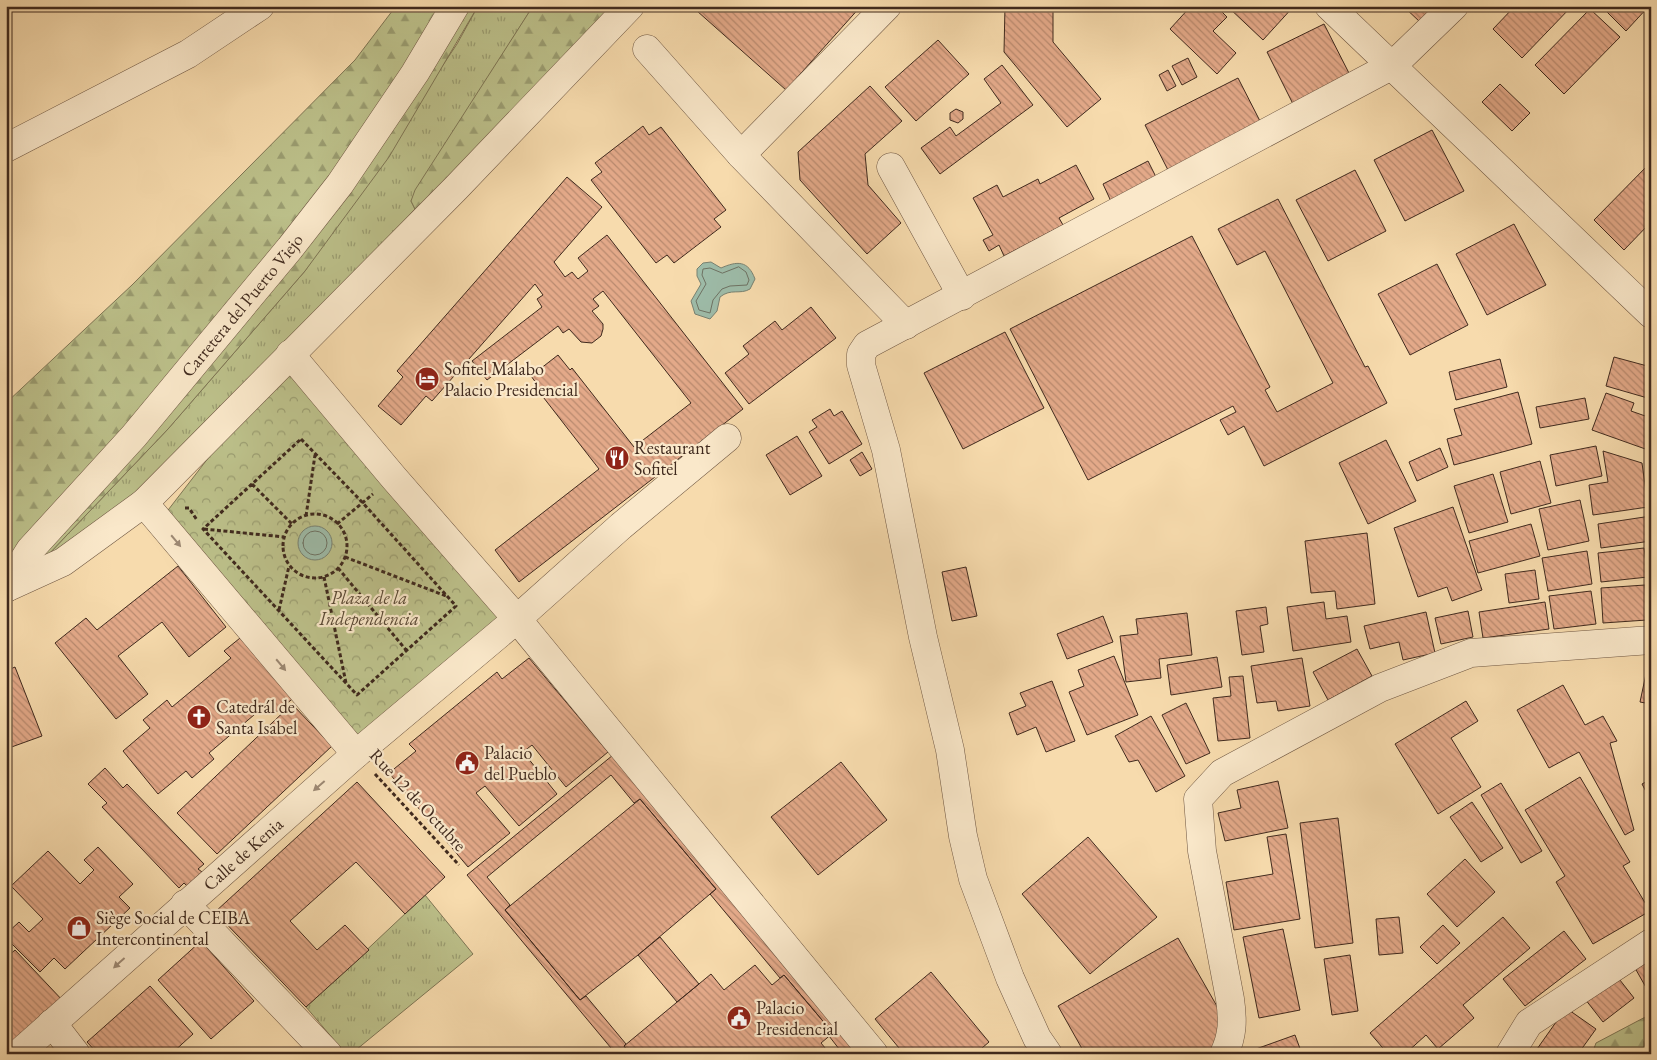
<svg xmlns="http://www.w3.org/2000/svg" width="1657" height="1060" font-family="'EB Garamond',serif">
  <style>
    .grass { fill: url(#grass-tufts); stroke: #7e7554 }
    .forest { fill: url(#forest-firs); stroke: #7e7554 }
    .park { fill: url(#park-crowns); stroke: #7e7554 }
    .water { fill: #9dbba8; stroke: #788171 }
    .lines { fill: none; stroke-linecap: round; stroke-linejoin: round }
    .shore { stroke: #6e7263; stroke-width: 1 }
    .building { fill: url(#building-back-hatch); stroke: #402a1e }
    .minor-casing { stroke: #6e5642; stroke-width: 29 }
    .path { stroke: #402a1e; stroke-width: 3; stroke-dasharray: 4 2.5; stroke-linecap: butt }
    .minor { stroke: #fae8ca; stroke-width: 28 }
    .oneway { fill: #9d8974 }
    .labels { text-anchor: middle; stroke-width: 4.5; stroke-linejoin: round; paint-order: stroke }
    .street-label { font-size: 18px; fill: #402a1e; stroke: #fae8ca }
    .poi-label { font-size: 18px; fill: #402a1e; stroke: #fae8ca; text-anchor: start }
    .park-label { font-size: 18px; font-style: italic; fill: #594834; stroke: #fae8ca }
  </style>
  <defs>
    <pattern id="grass-tufts" width="24" height="20" patternUnits="userSpaceOnUse" patternTransform="scale(1.25)"><rect width="24" height="20" fill="#bcc08a"/><path d="M3 7l-1-3M5 7V3M7 7l1-3M15 17l-1-3M17 17v-4M19 17l1-3" fill="none" stroke="#9a9c70"/></pattern>
    <pattern id="forest-firs" width="22" height="20" patternUnits="userSpaceOnUse" patternTransform="scale(1.25)"><rect width="22" height="20" fill="#bcc08a"/><path d="M5 1l3.5 6h-7zM16 11l3.5 6h-7z" fill="#9a9c70"/></pattern>
    <pattern id="park-crowns" width="20" height="18" patternUnits="userSpaceOnUse" patternTransform="scale(1.25)"><rect width="20" height="18" fill="#bcc08a"/><path d="M2 6a3 3 0 1 1 6 0M12 15a3 3 0 1 1 6 0" fill="none" stroke="#9a9c70"/></pattern>
    <pattern id="building-back-hatch" width="6" height="6" patternUnits="userSpaceOnUse" patternTransform="scale(1.25)"><rect width="6" height="6" fill="#e3a989"/><path d="M-1 5l2 2M0 0l6 6M5-1l2 2" fill="none" stroke="#b98a6f"/></pattern>
  </defs>
  <rect width="100%" height="100%" fill="#f7dbad"/>
  <filter id="stains"><feTurbulence type="fractalNoise" baseFrequency=".004" numOctaves="4"/><feColorMatrix values="0 0 0 0 .2 0 0 0 0 .09 0 0 0 0 .02 0 0 0 .5 -.17"/></filter>
  <radialGradient id="worn" r=".72"><stop offset=".6" stop-color="#630" stop-opacity="0"/><stop offset="1" stop-color="#630" stop-opacity=".3"/></radialGradient>
  <path class="grass" d="M478,6H533L411,201L415,209L283,359L147,494L46,557L168,429L305,271L457,44Z
    M425,895L473,954L351,1054H346L306,1007Z"/>
  <path class="forest" d="M396,6H478L389,157L305,271L168,429L46,557L6,595V403L132,285L355,60Z
    M533,6H611L424,211L415,209L411,201L415,190Z
    M1651,1014V1054H1592L1596,1043Z"/>
  <path class="park" d="M280,365L517,619L368,756L155,527Z"/>
  <path class="water" d="M711,262L721,268C737,261 748,260 755,279L750,289C740,295 731,288 720,297L717,311L710,319L695,314L691,301L701,284L697,276V269L703,263Z
    M298 543a17 17 0 1 1 34 0a17 17 0 1 1-34 0Z"/>
  <g class="lines">
    <path class="shore" d="M739,267L746,272L749,280L747,285L730,286L722,289L713,300L710,313L699,310L696,301L706,284L702,275L703,269L710,268L722,273Z
      M303 543a12 12 0 1 1 24 0a12 12 0 1 1-24 0Z"/>
  </g>
  <path class="building" d="M702,6H861L786,90L697,11Z
    M1005,6H1060L1053,12V42L1101,99L1067,127L1004,52Z
    M1191,6H1216L1227,17L1213,31L1236,53L1217,74L1170,29Z
    M1227,6H1294L1263,40Z
    M1403,6H1435L1420,22Z
    M1515,6H1572L1522,58L1493,29Z
    M1601,6H1649L1626,31Z
    M1590,9L1620,37L1564,94L1535,65Z
    M1324,24L1353,81L1296,110L1267,52Z
    M938,40L969,74L916,121L885,87Z
    M1188,58L1197,77L1182,85L1172,66Z
    M1002,65L1033,105L940,174L921,148L950,127L956,136L1001,103L984,79Z
    M1168,70L1176,86L1167,91L1159,75Z
    M1238,78L1261,123L1168,170L1145,125Z
    M1500,84L1530,113L1512,131L1482,102Z
    M870,86L902,121L865,154L868,185L901,223L867,254L800,180L798,152Z
    M956,109L963,112V119L958,123L950,120V113Z
    M643,126L649,135L661,127L726,210L714,219L721,227L674,263L667,255L656,263L591,180L602,172L595,163Z
    M1432,130L1464,191L1405,221L1374,160Z
    M1148,161L1160,185L1114,208L1103,184Z
    M1651,162V222L1624,250L1594,220Z
    M1076,165L1094,199L1059,218L1063,225L1004,256L999,245L989,251L983,240L993,235L973,198L997,185L1003,197L1038,179L1040,184Z
    M1355,170L1386,231L1328,261L1296,200Z
    M567,177L602,207L554,262L565,277L572,272L578,279L588,271L578,258L607,235L743,409L519,582L495,550L599,469L540,393L542,391L531,376L558,355L570,370L572,368L634,447L691,403L603,291L593,299L599,306L592,311L603,324V329L601,336L592,343L581,342L569,329L563,333L558,326L487,380L472,361L542,307L537,299L543,295L535,284L432,401L426,396L401,425L378,406L403,377L397,371Z
    M1278,199L1365,367L1368,366L1387,403L1264,466L1244,426L1228,435L1220,420L1236,412L1233,406L1088,480L1010,329L1192,236L1270,387L1265,390L1277,412L1333,383L1265,251L1237,265L1218,229Z
    M1514,224L1546,285L1487,315L1456,254Z
    M1437,264L1468,325L1410,355L1378,294Z
    M811,307L836,338L749,404L725,373L749,354L743,346L775,321L782,330Z
    M1005,332L1044,408L963,449L924,373Z
    M1614,357L1651,367V399L1606,386Z
    M1500,359L1507,387L1456,400L1449,372Z
    M1518,392L1532,444L1454,465L1447,439L1462,435L1454,409Z
    M1606,393L1634,403L1631,411L1651,418V451L1592,430Z
    M1585,398L1589,419L1540,428L1536,407Z
    M830,409L834,416L842,411L862,444L829,464L809,432L817,427L812,420Z
    M797,436L822,476L790,495L766,455Z
    M1386,440L1416,501L1368,524L1339,463Z
    M1596,446L1602,476L1556,486L1550,455Z
    M1440,448L1448,467L1417,481L1409,462Z
    M1603,451L1642,463L1648,507L1593,515L1589,485L1608,482Z
    M862,452L872,469L860,476L850,460Z
    M1540,461L1551,503L1511,514L1500,472Z
    M1493,474L1508,522L1469,533L1454,486Z
    M1580,500L1589,541L1548,550L1539,509Z
    M1453,507L1482,590L1452,601L1447,587L1418,597L1394,528Z
    M1651,516V541L1601,548L1598,524Z
    M1531,524L1540,556L1478,573L1469,541Z
    M1367,533L1375,604L1337,609L1335,591L1311,593L1305,541Z
    M1644,548L1648,577L1601,582L1598,553Z
    M1587,551L1592,584L1548,591L1542,558Z
    M178,566L226,627L189,657L162,622L118,656L148,694L116,719L55,643L86,618L97,630Z
    M966,567L977,616L952,621L942,572Z
    M1535,570L1539,599L1509,603L1505,574Z
    M1645,585L1647,620L1603,623L1601,588Z
    M1591,591L1596,624L1554,629L1549,596Z
    M1324,602L1326,619L1347,616L1351,642L1293,651L1287,607Z
    M1545,602L1549,629L1483,638L1479,612Z
    M1266,607L1268,624L1260,626L1264,652L1242,655L1236,611Z
    M1468,611L1473,637L1441,644L1435,618Z
    M1426,612L1435,653L1403,660L1399,642L1370,649L1364,626Z
    M1187,613L1192,655L1159,659L1161,678L1126,682L1120,636L1138,634L1136,619Z
    M1103,616L1113,642L1067,659L1057,634Z
    M245,634L296,696L275,713L267,704L209,753L214,759L192,778L186,771L158,794L123,751L150,728L143,720L167,700L172,707L231,658L224,651Z
    M1357,649L1372,676L1328,700L1313,672Z
    M1650,655H1651V704L1640,702Z
    M1114,656L1138,715L1087,735L1069,692L1084,686L1078,670Z
    M1217,657L1222,687L1171,695L1167,665Z
    M529,658L608,752L566,787L532,745L523,752L557,794L519,826L485,786L476,793L510,833L468,867L389,773L416,751L409,744L497,672L502,679Z
    M1302,658L1310,706L1278,711L1276,701L1257,703L1251,666Z
    M15,667L42,736L6,749V671Z
    M1243,676L1250,738L1218,741L1213,698L1231,696L1229,677Z
    M1052,681L1075,741L1046,752L1036,727L1017,735L1009,713L1026,706L1020,693Z
    M1563,685L1585,725L1603,716L1617,741L1610,743L1634,830L1625,835L1579,752L1549,768L1517,710Z
    M1466,701L1478,721L1451,738L1481,787L1438,814L1395,744Z
    M1186,703L1210,753L1186,764L1162,715Z
    M292,704L332,746L217,854L177,813Z
    M1151,716L1185,776L1156,792L1138,760L1129,762L1115,736Z
    M613,755L861,1054H843L829,1036L833,1033L784,975L780,978L710,894L716,889L640,799L634,803L611,775L487,877L510,905L505,910L580,1000L586,996L626,1044L624,1046L630,1054H616L467,875Z
    M841,762L887,820L818,875L771,817Z
    M105,768L123,788L127,784L204,864L198,869L202,872L187,886L184,883L179,888L102,807L107,803L88,784Z
    M1580,777L1630,862L1623,866L1650,911L1593,944L1556,882L1565,876L1525,810Z
    M1651,779V801L1642,784Z
    M1278,781L1288,828L1225,841L1218,813L1241,808L1237,790Z
    M357,782L445,877L405,914L356,862L290,921L317,950L345,925L369,950L306,1007L215,912Z
    M1501,783L1542,851L1521,863L1481,795Z
    M640,799L716,889L638,955L580,1000L505,910Z
    M1472,802L1503,848L1481,862L1450,817Z
    M1338,818L1353,943L1315,948L1300,823Z
    M1286,834L1300,919L1234,930L1226,882L1273,874L1267,837Z
    M1088,837L1157,917L1090,974L1022,894Z
    M98,847L133,884L119,897L130,908L65,969L54,958L40,972L6,938V934L19,922L29,932L43,919L11,886L48,851L80,884L94,870L84,860Z
    M1465,859L1495,892L1457,927L1427,894Z
    M1399,917L1403,953L1379,955L1376,919Z
    M1503,917L1530,948L1463,1005L1474,1018L1438,1049L1426,1035L1405,1054H1388L1370,1033Z
    M1443,925L1460,943L1437,964L1420,947Z
    M1283,929L1300,1010L1259,1018L1243,937Z
    M1564,931L1586,959L1525,1006L1503,979Z
    M660,937L699,984L677,1002L638,955Z
    M1178,938L1222,1015L1217,1043L1205,1054H1085L1058,1006Z
    M201,941L254,1001L211,1039L158,980Z
    M15,950L65,1003L6,1049V958Z
    M1350,955L1358,1011L1332,1015L1324,959Z
    M1651,959V990L1648,991L1635,968Z
    M755,965L772,985L784,975L833,1033L821,1043L830,1054H630L624,1046L711,974L724,990Z
    M931,972L989,1042L975,1054H904L875,1019Z
    M1616,975L1634,998L1603,1022L1585,999Z
    M150,986L193,1034L171,1054H98L87,1042Z
    M1566,1008L1596,1029L1578,1054H1543L1537,1049Z
    M1295,1035L1302,1054H1242Z"/>
  <g class="lines">
    <defs>
      <g id="minor">
        <path d="M1329,6L1651,314"/>
        <path d="M647,49L741,155L906,325"/>
        <path d="M6,148L188,54L260,6"/>
        <path d="M741,155L887,6"/>
        <path d="M891,167L962,296"/>
        <path d="M290,354L394,478L517,619L874,1054"/>
        <path d="M144,503L356,754"/>
        <path d="M6,588L63,562L144,503L456,188L630,6"/>
        <path id="s1" d="M6,588L30,550L134,436L290,248L340,184L415,73L455,6"/>
        <path d="M185,904L328,1054"/>
        <path d="M52,1023L76,1054"/>
        <path id="s2" d="M18,1054L356,754L517,619L621,526L727,438"/>
        <path d="M1048,1054L1037,1038L1010,978L973,879L963,836L950,750L923,637L886,450L861,365V354L867,345L1393,65L1454,6"/>
        <path d="M1224,1054C1233,1035 1233,1020 1230,999L1202,851L1198,799L1222,773L1380,688L1471,653L1651,640"/>
        <path d="M1510,1054L1529,1023L1651,943"/>
      </g>
    </defs>
    <use href="#minor" class="minor-casing"/>
    <path class="path" d="M301,439L362,502L456,606L357,695L203,529Z
      M252,484L292,524
      M185,508H189L197,520
      M283 546a32 32 0 1 1 64 0a32 32 0 1 1-64 0Z
      M306,516L315,455
      M337,524L373,494
      M204,529L284,537
      M345,557L446,596
      M338,568L406,650
      M324,577L346,683
      M279,610L289,566
      M375,774L459,865"/>
    <use href="#minor" class="minor"/>
  </g>
  <defs><path id="oneway-solid" d="M-6-.8H1V-3.2L6.5 0L1 3.2V.8H-6Z" transform="scale(1.25)"/></defs>
  <g class="oneway">
    <use href="#oneway-solid" transform="translate(176 541) rotate(50)"/>
    <use href="#oneway-solid" transform="translate(281 665) rotate(50)"/>
    <use href="#oneway-solid" transform="translate(319 786) rotate(139)"/>
    <use href="#oneway-solid" transform="translate(119 963) rotate(138)"/>
  </g>
  <defs>
    <symbol id="hotel-disc" viewBox="-11 -11 22 22"><circle r="9.5" fill="#8f2418" stroke="#fae8ca"/><path d="M-6-4.5h1.5V1H6V5H4.5V3h-9V5H-6ZM-4 0a1.8 1.8 0 1 1 3.6 0ZM.5 0V-2.5h3Q6-2.5 6 0Z" fill="#fff"/></symbol>
    <symbol id="restaurant-disc" viewBox="-11 -11 22 22"><circle r="9.5" fill="#8f2418" stroke="#fae8ca"/><path d="M-5-6h1v4h1v-4h1v4h1v-4h1v5L-1.5 .5V6h-2V.5L-5-1ZM5-6V6H3V1.5H1.5Q1.5-4 5-6Z" fill="#fff"/></symbol>
    <symbol id="church-disc" viewBox="-11 -11 22 22"><circle r="9.5" fill="#8f2418" stroke="#fae8ca"/><path d="M-1.2-6h2.4v3.5h3.3v2.4h-3.3V6h-2.4V-.1h-3.3v-2.4h3.3Z" fill="#fff"/></symbol>
    <symbol id="civic-disc" viewBox="-11 -11 22 22"><circle r="9.5" fill="#8f2418" stroke="#fae8ca"/><path d="M-.6-6.5H3V-4.5H.6V-3L4-1V1h2V6H-6V1h2V-1L-.6-3ZM-1.2 2.5V6h2.4V2.5Z" fill="#fff"/></symbol>
    <symbol id="shop-disc" viewBox="-11 -11 22 22"><circle r="9.5" fill="#8f2418" stroke="#fae8ca"/><path d="M-5-2.5h2.3a2.7 3.5 0 0 1 5.4 0H5L5.5 6h-11ZM-1.5-2.5h3a1.5 2.3 0 0 0-3 0Z" fill="#fff"/></symbol>
  </defs>
  <g fill-rule="evenodd">
    <use href="#hotel-disc" x="413" y="365" width="28" height="28"/>
    <use href="#restaurant-disc" x="603" y="444" width="28" height="28"/>
    <use href="#church-disc" x="185" y="703" width="28" height="28"/>
    <use href="#civic-disc" x="453" y="749" width="28" height="28"/>
    <use href="#shop-disc" x="65" y="914" width="28" height="28"/>
    <use href="#civic-disc" x="725" y="1004" width="28" height="28"/>
  </g>
  <g class="labels">
    <g class="street-label">
      <text dy="6" stroke="none"><textPath href="#s1" startOffset="369">Carretera del Puerto Viejo</textPath></text>
      <text transform="translate(418 800) rotate(47)" y="6">Rue 12 de Octubre</text>
      <text dy="6" stroke="none"><textPath href="#s2" startOffset="301">Calle de Kenia</textPath></text>
    </g>
    <g class="poi-label">
      <text x="444" y="375">Sofitel Malabo<tspan x="444" dy="21">Palacio Presidencial</tspan></text>
      <text x="634" y="454">Restaurant<tspan x="634" dy="21">Sofitel</tspan></text>
      <text x="216" y="713">Catedrál de<tspan x="216" dy="21">Santa Isabel</tspan></text>
      <text x="484" y="759">Palacio<tspan x="484" dy="21">del Pueblo</tspan></text>
      <text x="96" y="924">Siège Social de CEIBA<tspan x="96" dy="21">Intercontinental</tspan></text>
      <text x="756" y="1014">Palacio<tspan x="756" dy="21">Presidencial</tspan></text>
    </g>
    <g class="park-label">
      <text x="369" y="604">Plaza de la<tspan x="369" dy="21">Independencia</tspan></text>
    </g>
  </g>
  <rect width="1657" height="1060" fill="none" stroke="#f7dbad" stroke-width="25"/>
  <rect x="8" y="8" width="1642" height="1045" fill="none" stroke="#402a1e" stroke-width="2.5"/>
  <rect x="12" y="12" width="1632" height="1035" fill="none" stroke="#402a1e"/>
  <rect width="100%" height="100%" filter="url(#stains)"/>
  <rect width="100%" height="100%" fill="url(#worn)"/>
</svg>
